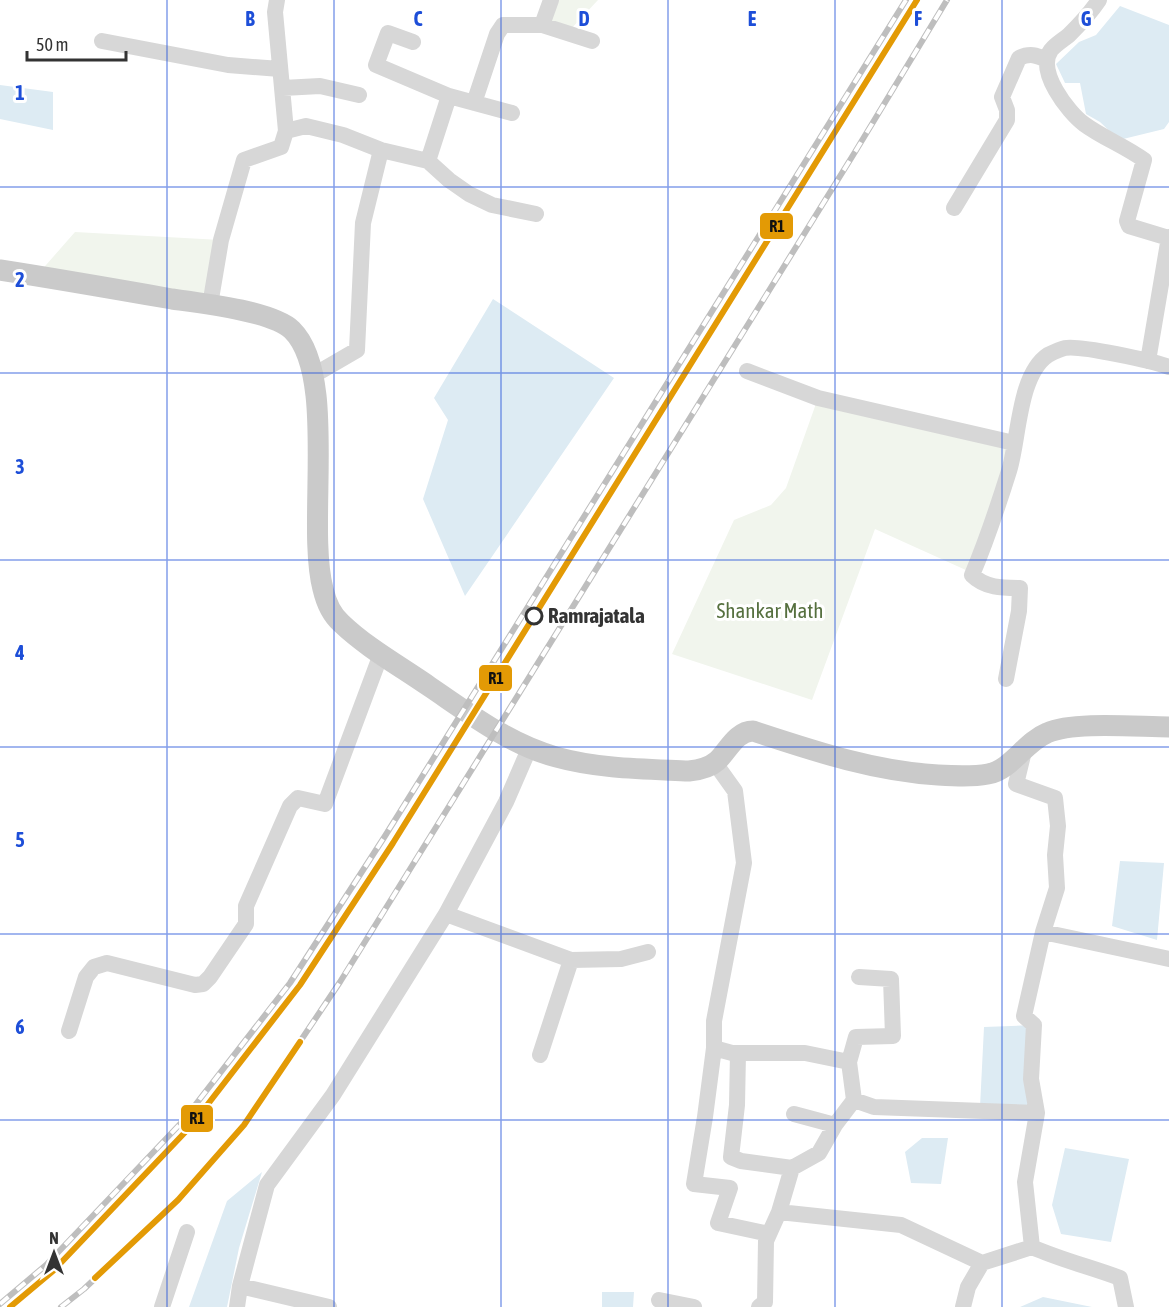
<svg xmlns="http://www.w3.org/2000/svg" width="1169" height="1307" font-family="'Asap Condensed',sans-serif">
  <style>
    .green { fill: #f1f5ed }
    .water { fill: #ddebf3 }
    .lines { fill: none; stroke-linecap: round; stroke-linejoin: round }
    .minor { stroke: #d7d7d7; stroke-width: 16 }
    .major { stroke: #cacaca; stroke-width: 21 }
    .rail-casing { stroke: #bebebe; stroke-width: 6 }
    .rail { stroke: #fff; stroke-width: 4; stroke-dasharray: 11; stroke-linecap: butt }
    .rail-1-casing { stroke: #fff; stroke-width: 10 }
    .rail-1 { stroke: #e39a05; stroke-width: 6 }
    .grid { fill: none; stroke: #1d4ed8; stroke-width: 1.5; stroke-opacity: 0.55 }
    .stop-dot { fill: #fff; stroke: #333; stroke-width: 3 }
    .labels { text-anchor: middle; stroke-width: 6; stroke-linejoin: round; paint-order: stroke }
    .park-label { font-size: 21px; fill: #56703f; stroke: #fff }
    .stop-label { font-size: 21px; font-weight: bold; fill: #333; stroke: #fff; text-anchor: start }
    .grid-label { font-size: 20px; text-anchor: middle; font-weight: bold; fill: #1d4ed8; stroke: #fff; stroke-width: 6; stroke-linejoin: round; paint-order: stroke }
    .line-badge { stroke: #fff; stroke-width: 2 }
    .pale-badge-label { font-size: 16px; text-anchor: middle; font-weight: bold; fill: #111 }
  </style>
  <rect width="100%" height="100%" fill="#fff"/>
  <path class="green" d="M551,0H598L570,30L544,23Z
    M75,232L221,240L207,300L39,273Z
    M818,398L1012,444L968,571L875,529L812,700L672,654L734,520L771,505L786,488Z"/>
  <path class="water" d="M1120,6L1169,25V122L1164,129L1119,140L1100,122L1086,114L1080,83H1065L1056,64L1079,42L1096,35Z
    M0,85L53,92V130L0,119Z
    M493,299L614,378L465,596L423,499L448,420L434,398Z
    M1120,861L1164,863L1157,940L1112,926Z
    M1034,1025L1041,1108L980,1107L984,1027Z
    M922,1138H948L941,1184L911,1183L905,1152Z
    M1065,1148L1129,1159L1111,1242L1061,1234L1052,1205Z
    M262,1172L239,1248L227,1307H189L227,1201Z
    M602,1292H634L633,1307H602Z
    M1043,1297L1092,1307H1020Z"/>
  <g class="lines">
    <path class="minor" d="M1099,0C1091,12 1079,25 1069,35C1063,40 1056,44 1051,50C1036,71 1068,112 1084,124C1103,138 1125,146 1144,160L1127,221L1129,226L1169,238
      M542,25L551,0
      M102,41L228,65L280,69
      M413,42L388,33L376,65L449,96L428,161
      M283,88L320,86L359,95
      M449,96L512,113
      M474,103L497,34L503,25H542L592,41
      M286,131L306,126L343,135L381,150L428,161L449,180L469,194L492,205L536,214
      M954,208L1007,120V110L1002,97L1019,58C1030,53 1036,55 1047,60
      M210,305L221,240L244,160L281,147L286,131L275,12L277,0
      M1148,361L1169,237
      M747,371L818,398L1014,443
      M314,375L357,350L363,223L381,150
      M1006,679L1019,611L1020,588C1002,588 985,588 972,575C986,542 998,506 1009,471C1019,440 1018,375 1048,355C1052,353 1060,349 1065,348C1080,345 1153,361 1169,367
      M1025,747L1016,784L1055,798L1058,826L1055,855L1057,888L1043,932L1024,1016L1034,1025L1031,1079L1037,1113L1025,1182L1032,1247C1061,1260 1091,1267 1120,1278L1126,1307
      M715,763L735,791L744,863L714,1021V1048L732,1053H805L849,1062L856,1037L893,1036L891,979L859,977
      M446,914L571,960L621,959L648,952
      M1043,932L1169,959
      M69,1031L86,977L94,967L107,963L195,985L203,984L210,977L246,924V906L290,806L298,798L325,804L381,654
      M714,1048L705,1117L694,1184L730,1188L718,1223L769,1234
      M738,1053L737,1105L731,1157L741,1161L792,1168
      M540,1055L571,960
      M849,1062L854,1100L874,1107L1037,1113
      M794,1114L835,1125
      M779,1212L792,1168L819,1153L835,1125L854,1100
      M240,1286L329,1307
      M659,1300L694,1307
      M162,1307L187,1232
      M237,1307L240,1286L267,1185L333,1095L446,914L506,802L529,749
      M759,1307L765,1302L766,1241L779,1212L901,1225L982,1263
      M963,1307L968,1287L982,1263L1032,1247"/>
    <path class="major" d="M0,270C58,279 115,289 172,299C201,303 272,311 292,330C338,375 306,524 323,589C326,602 331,614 341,623C367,648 400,666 430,687C470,714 509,744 556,757C599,769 645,769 689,771C699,770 709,768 717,761C728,751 736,731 753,731C814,751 873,771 938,775C955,776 972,777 988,774C1011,770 1025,742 1047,733C1074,721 1138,727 1169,727"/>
    <defs>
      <path id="rail" d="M0,1304L46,1265L182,1122L290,983L385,836L906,0
        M61,1307L84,1289L178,1200L244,1125L340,982L855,152L947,0"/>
    </defs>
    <use href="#rail" class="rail-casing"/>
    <use href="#rail" class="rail"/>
    <defs>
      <path id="rail-1" d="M95,1278L178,1200L244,1125L300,1042
        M10,1307L53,1271L191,1126L300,985L393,843L917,0"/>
    </defs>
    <use href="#rail-1" class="rail-1-casing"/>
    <use href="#rail-1" class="rail-1"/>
  </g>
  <path class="grid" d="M167,0V1307M334,0V1307M501,0V1307M668,0V1307M835,0V1307M1002,0V1307M0,187H1169M0,373H1169M0,560H1169M0,747H1169M0,934H1169M0,1120H1169"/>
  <circle class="stop-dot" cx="534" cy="616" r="8"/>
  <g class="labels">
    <g class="park-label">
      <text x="770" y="618">Shankar Math</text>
    </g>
    <g class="stop-label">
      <text x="548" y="623">Ramrajatala</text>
    </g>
  </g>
  <g class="grid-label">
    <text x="250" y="26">B</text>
    <text x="418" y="26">C</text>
    <text x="584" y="26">D</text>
    <text x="752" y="26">E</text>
    <text x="918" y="26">F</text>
    <text x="1086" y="26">G</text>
    <text x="20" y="100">1</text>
    <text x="20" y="287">2</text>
    <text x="20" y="474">3</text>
    <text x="20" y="660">4</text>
    <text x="20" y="847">5</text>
    <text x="20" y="1034">6</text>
  </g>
  <g class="line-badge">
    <rect x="759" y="212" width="35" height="28" rx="6" fill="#e39a05"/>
    <rect x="478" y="664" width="35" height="28" rx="6" fill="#e39a05"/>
    <rect x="180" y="1104" width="34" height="29" rx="6" fill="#e39a05"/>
  </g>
  <g class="pale-badge-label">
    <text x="777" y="232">R1</text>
    <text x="496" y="684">R1</text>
    <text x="197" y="1124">R1</text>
  </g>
  <g transform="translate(54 1253)" stroke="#ffffff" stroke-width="4.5" paint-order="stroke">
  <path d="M0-4.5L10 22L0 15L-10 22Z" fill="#333333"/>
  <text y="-9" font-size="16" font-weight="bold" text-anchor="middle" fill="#333333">N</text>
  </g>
  <path d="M27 51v9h99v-9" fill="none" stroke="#333333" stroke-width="3"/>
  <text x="36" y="51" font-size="18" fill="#333333" stroke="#ffffff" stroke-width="4.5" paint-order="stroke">50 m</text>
</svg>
